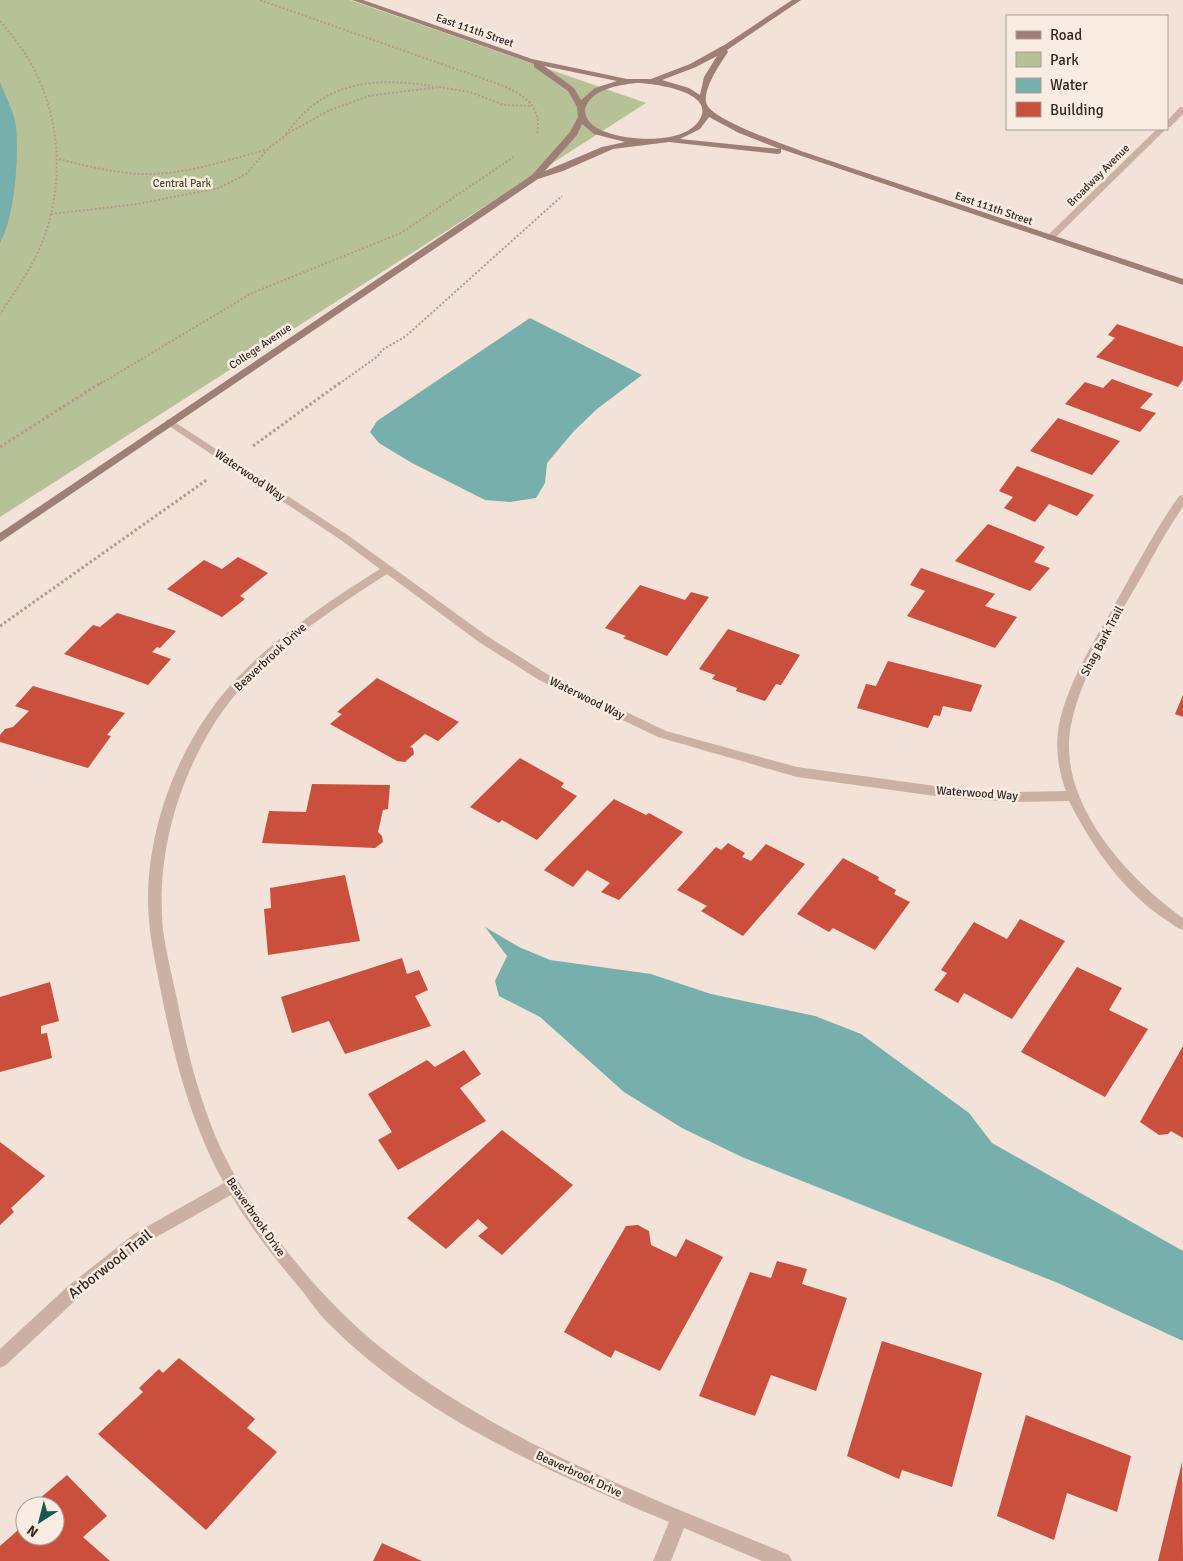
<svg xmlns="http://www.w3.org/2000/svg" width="1183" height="1561" font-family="Signika,sans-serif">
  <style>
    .green { fill: #b7c197 }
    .water { fill: #76afab }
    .building { fill: #ca503d }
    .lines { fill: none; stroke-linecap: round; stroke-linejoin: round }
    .path-far1 { stroke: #b59a8d; stroke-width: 2; stroke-dasharray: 2 2; stroke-linecap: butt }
    .path { stroke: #b59a8d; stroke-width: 3; stroke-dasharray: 2.5 2.5; stroke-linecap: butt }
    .minor { fill: #cab1a3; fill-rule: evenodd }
    .secondary { fill: #9d7f75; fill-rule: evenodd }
    .labels { text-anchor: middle; stroke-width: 5; stroke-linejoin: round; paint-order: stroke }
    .far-street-label { font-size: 11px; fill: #342825; stroke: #f9ede3 }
    .far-park-label { font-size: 11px; fill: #485329; stroke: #f9ede3 }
    .street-label { font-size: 12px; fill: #342825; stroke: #f9ede3 }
    .near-street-label { font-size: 15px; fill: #342825; stroke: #f9ede3 }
  </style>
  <rect width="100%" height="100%" fill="#f2e2d7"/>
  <path class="green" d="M0,0H350L646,103L0,517Z"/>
  <path class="water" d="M0,82C5,95 14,112 16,126C19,156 15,217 0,243Z
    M530,318L642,375L597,409L574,431L547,463L545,483L536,498L510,502L485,500L412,463L379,443L370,432L377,421Z
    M485,927L519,947L550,960L651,974L711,994L815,1016L861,1034L969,1113L992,1143L1183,1251V1341L1058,1283L742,1157L682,1128L624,1092L540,1017L499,996L495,981L507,956Z"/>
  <path class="building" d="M1117,324L1183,347V380L1178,387L1096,357L1115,338L1108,335Z
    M1112,379L1153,394L1140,408L1156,413L1140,432L1065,404L1085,382L1103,388Z
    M1058,418L1120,441L1092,475L1030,451Z
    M1017,466L1094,495L1077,516L1049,504L1035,522L1004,508L1013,497L999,491Z
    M988,524L1045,547L1034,562L1050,568L1030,591L955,561Z
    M238,557L268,573L240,596L245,599L222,617L167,589L204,560L222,569Z
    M921,568L995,594L985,606L1017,617L995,648L907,616L925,591L910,585Z
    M640,585L685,600L691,592L709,597L667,656L623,638L626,636L605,628Z
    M117,613L176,631L160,648L157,647L152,652L171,659L148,685L64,654L93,625L100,627Z
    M728,629L800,655L781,685L776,684L765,701L736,691L737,688L712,679L715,675L699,669Z
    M888,661L982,685L971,712L943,706L940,716L934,715L928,728L857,708L866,684L876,686Z
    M377,678L459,722L438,741L425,734L410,747L413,748L414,754L405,762L397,761L330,724L342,714L337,712Z
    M33,686L125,713L107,735L111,736L88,768L0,742V735L5,729L13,727L29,711L15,706Z
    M1183,695V717L1175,714Z
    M520,758L564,783L561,787L577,796L537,840L502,820L499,823L470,807Z
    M312,784L390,785L388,809L383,810L378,832L382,836L383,842L375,848L262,843L269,811L306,812Z
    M614,799L646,815L649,813L683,832L619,900L601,892L610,883L587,870L573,887L544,870Z
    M728,843L745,853L742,857L751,861L766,844L805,864L743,936L701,911L707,906L677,890L716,847L721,850Z
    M843,858L879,877L878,880L896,890L894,894L910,902L875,950L833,928L829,932L797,914Z
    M345,875L360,941L268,955L264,909L271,908L270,888Z
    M1020,919L1065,941L1012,1019L964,993L958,1003L934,990L947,973L941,970L974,922L1007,939Z
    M402,958L407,974L419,970L428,990L415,996L431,1026L345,1054L329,1021L292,1033L281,997Z
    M1077,967L1122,988L1109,1010L1148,1029L1105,1097L1021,1052Z
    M50,982L59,1021L41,1026V1034L47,1033L52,1058L0,1072V997Z
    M1183,1046V1138L1171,1131L1168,1134L1159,1135L1140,1122Z
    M464,1050L481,1074L460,1088L486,1121L398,1170L378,1140L392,1132L368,1094L427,1060L435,1067Z
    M502,1130L573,1185L502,1255L478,1236L488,1228L478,1219L446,1249L407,1218Z
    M0,1142L45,1176L11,1208L14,1212L0,1225Z
    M638,1225L649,1231L651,1245L676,1257L686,1239L723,1257L660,1371L615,1350L611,1358L564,1332L626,1226Z
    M777,1261L807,1269L802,1284L847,1298L816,1391L771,1375L755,1416L699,1396L750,1272L771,1278Z
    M882,1341L982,1373L952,1487L902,1470L899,1479L847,1456Z
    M179,1358L255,1419L247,1428L277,1452L206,1530L98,1434L143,1392L139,1388L159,1369L163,1373Z
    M1026,1415L1131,1456L1117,1512L1067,1493L1054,1540L997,1516Z
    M1182,1462L1183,1561H1158Z
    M67,1475L107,1516L83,1537L110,1561H0V1546L25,1524V1536H55V1506H31Z
    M382,1543L422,1561H373Z"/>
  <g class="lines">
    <path class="path-far1" d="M260,0L504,86C526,97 542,106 537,134
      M0,21C13,37 26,52 35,71C63,127 64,195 38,252C28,274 13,294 0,314
      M439,87L470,92L504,105L532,106
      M286,134C324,81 372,77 433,86
      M59,159C86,166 114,173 142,174C184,175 225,161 265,150
      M51,214L138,204L219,188L246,174L269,148L290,132L330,110L369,96L440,87
      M100,384L252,293L401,233L515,156
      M339,384L378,356L382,350L406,336L562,196"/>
    <path class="path" d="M253,446L341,382
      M0,447L102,382
      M0,626L208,479"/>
    <path class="minor" d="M1180,107H1183V114L1170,127H1167V121Z
      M1157,129H1166L1053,240H1047V236Z
      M170,419L349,536L487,636L547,674L666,731L797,767L950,788L1016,792L1066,791C1058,770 1055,747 1059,724C1069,680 1094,642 1115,604C1136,567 1155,530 1179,496L1183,495C1183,498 1183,503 1183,506C1181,511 1176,517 1173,522C1164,536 1156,550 1148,565C1121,615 1083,667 1071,725C1056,801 1126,877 1183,918V930C1176,928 1170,922 1163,918C1121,889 1092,846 1069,801L1016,802L950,798L797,777L658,737L539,680L479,642L387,574C324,615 255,659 214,724C176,785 156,858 163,930C166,953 172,976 177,999C186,1047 198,1095 217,1140C248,1211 319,1298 380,1347C500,1443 648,1496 789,1555L792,1561H762L684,1528L671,1561H653L669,1522C548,1471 421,1417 327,1322C318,1313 311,1302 303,1292C277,1261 252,1230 231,1195L144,1244L79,1297L6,1365L0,1368V1349L67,1287L134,1234L224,1183C192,1125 175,1062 162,997C156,965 148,933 148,900C148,818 185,729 244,671C284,631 332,599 380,569L341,540L166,424V420Z"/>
    <path class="secondary" d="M352,0H363L532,59L627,79H651L690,64L726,44L792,0H801L727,50L728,52C720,64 704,87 706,102C708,119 784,144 801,151L1183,279V285L781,149V153L778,154L669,142L613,149L563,171L538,179L0,542V533L532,175L570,132L578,117L577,107L568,91L534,67V64ZM717,56L704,77L700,95L689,88L662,80L696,67ZM544,66L617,81L595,88L581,100L574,88ZM636,83C651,83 716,91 700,119C685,145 630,141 606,132C595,128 585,122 585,109C591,89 619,85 636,83ZM709,117L739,133L780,149L680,139L700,129ZM582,124L594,134L625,142L602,147L545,171L577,135Z"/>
  </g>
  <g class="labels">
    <g class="far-street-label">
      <text transform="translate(475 30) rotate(19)" y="4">East 111th Street</text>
      <text transform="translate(1098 175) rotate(-45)" y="4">Broadway Avenue</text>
      <text transform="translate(994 208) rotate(19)" y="4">East 111th Street</text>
      <text transform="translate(260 346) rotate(-34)" y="4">College Avenue</text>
    </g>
    <g class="far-park-label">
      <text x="182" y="187">Central Park</text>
    </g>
    <g class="street-label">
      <text transform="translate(250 475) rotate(34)" y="4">Waterwood Way</text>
      <text transform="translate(1102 641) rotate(-62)" y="4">Shag Bark Trail</text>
      <text transform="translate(270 657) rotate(-43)" y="4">Beaverbrook Drive</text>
      <text transform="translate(587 698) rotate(26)" y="4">Waterwood Way</text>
      <text transform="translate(977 793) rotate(4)" y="4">Waterwood Way</text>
      <text transform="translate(256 1217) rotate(55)" y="4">Beaverbrook Drive</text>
      <text transform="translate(579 1474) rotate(25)" y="4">Beaverbrook Drive</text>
    </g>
    <g class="near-street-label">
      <text transform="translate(110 1264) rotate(-38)" y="5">Arborwood Trail</text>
    </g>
  </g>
  <rect x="1006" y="15" width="162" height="115" fill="#f9ede3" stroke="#aa9e97"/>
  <rect x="1016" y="31" width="25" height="8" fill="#9d7f75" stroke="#aa9e97"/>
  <text x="1050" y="40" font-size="15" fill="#342825">Road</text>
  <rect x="1016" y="52" width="25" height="15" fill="#b7c197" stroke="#aa9e97"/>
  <text x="1050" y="65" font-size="15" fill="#342825">Park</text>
  <rect x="1016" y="78" width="25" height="15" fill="#76afab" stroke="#aa9e97"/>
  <text x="1050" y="90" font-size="15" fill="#342825">Water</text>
  <rect x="1016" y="102" width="25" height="15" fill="#ca503d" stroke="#aa9e97"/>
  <text x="1050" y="115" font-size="15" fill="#342825">Building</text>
  <g transform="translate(40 1521) rotate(216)"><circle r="24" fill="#f9ede3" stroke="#aa9e97"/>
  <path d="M0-4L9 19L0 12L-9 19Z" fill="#1a5754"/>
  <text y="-8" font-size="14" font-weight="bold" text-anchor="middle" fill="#342825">N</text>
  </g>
</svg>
